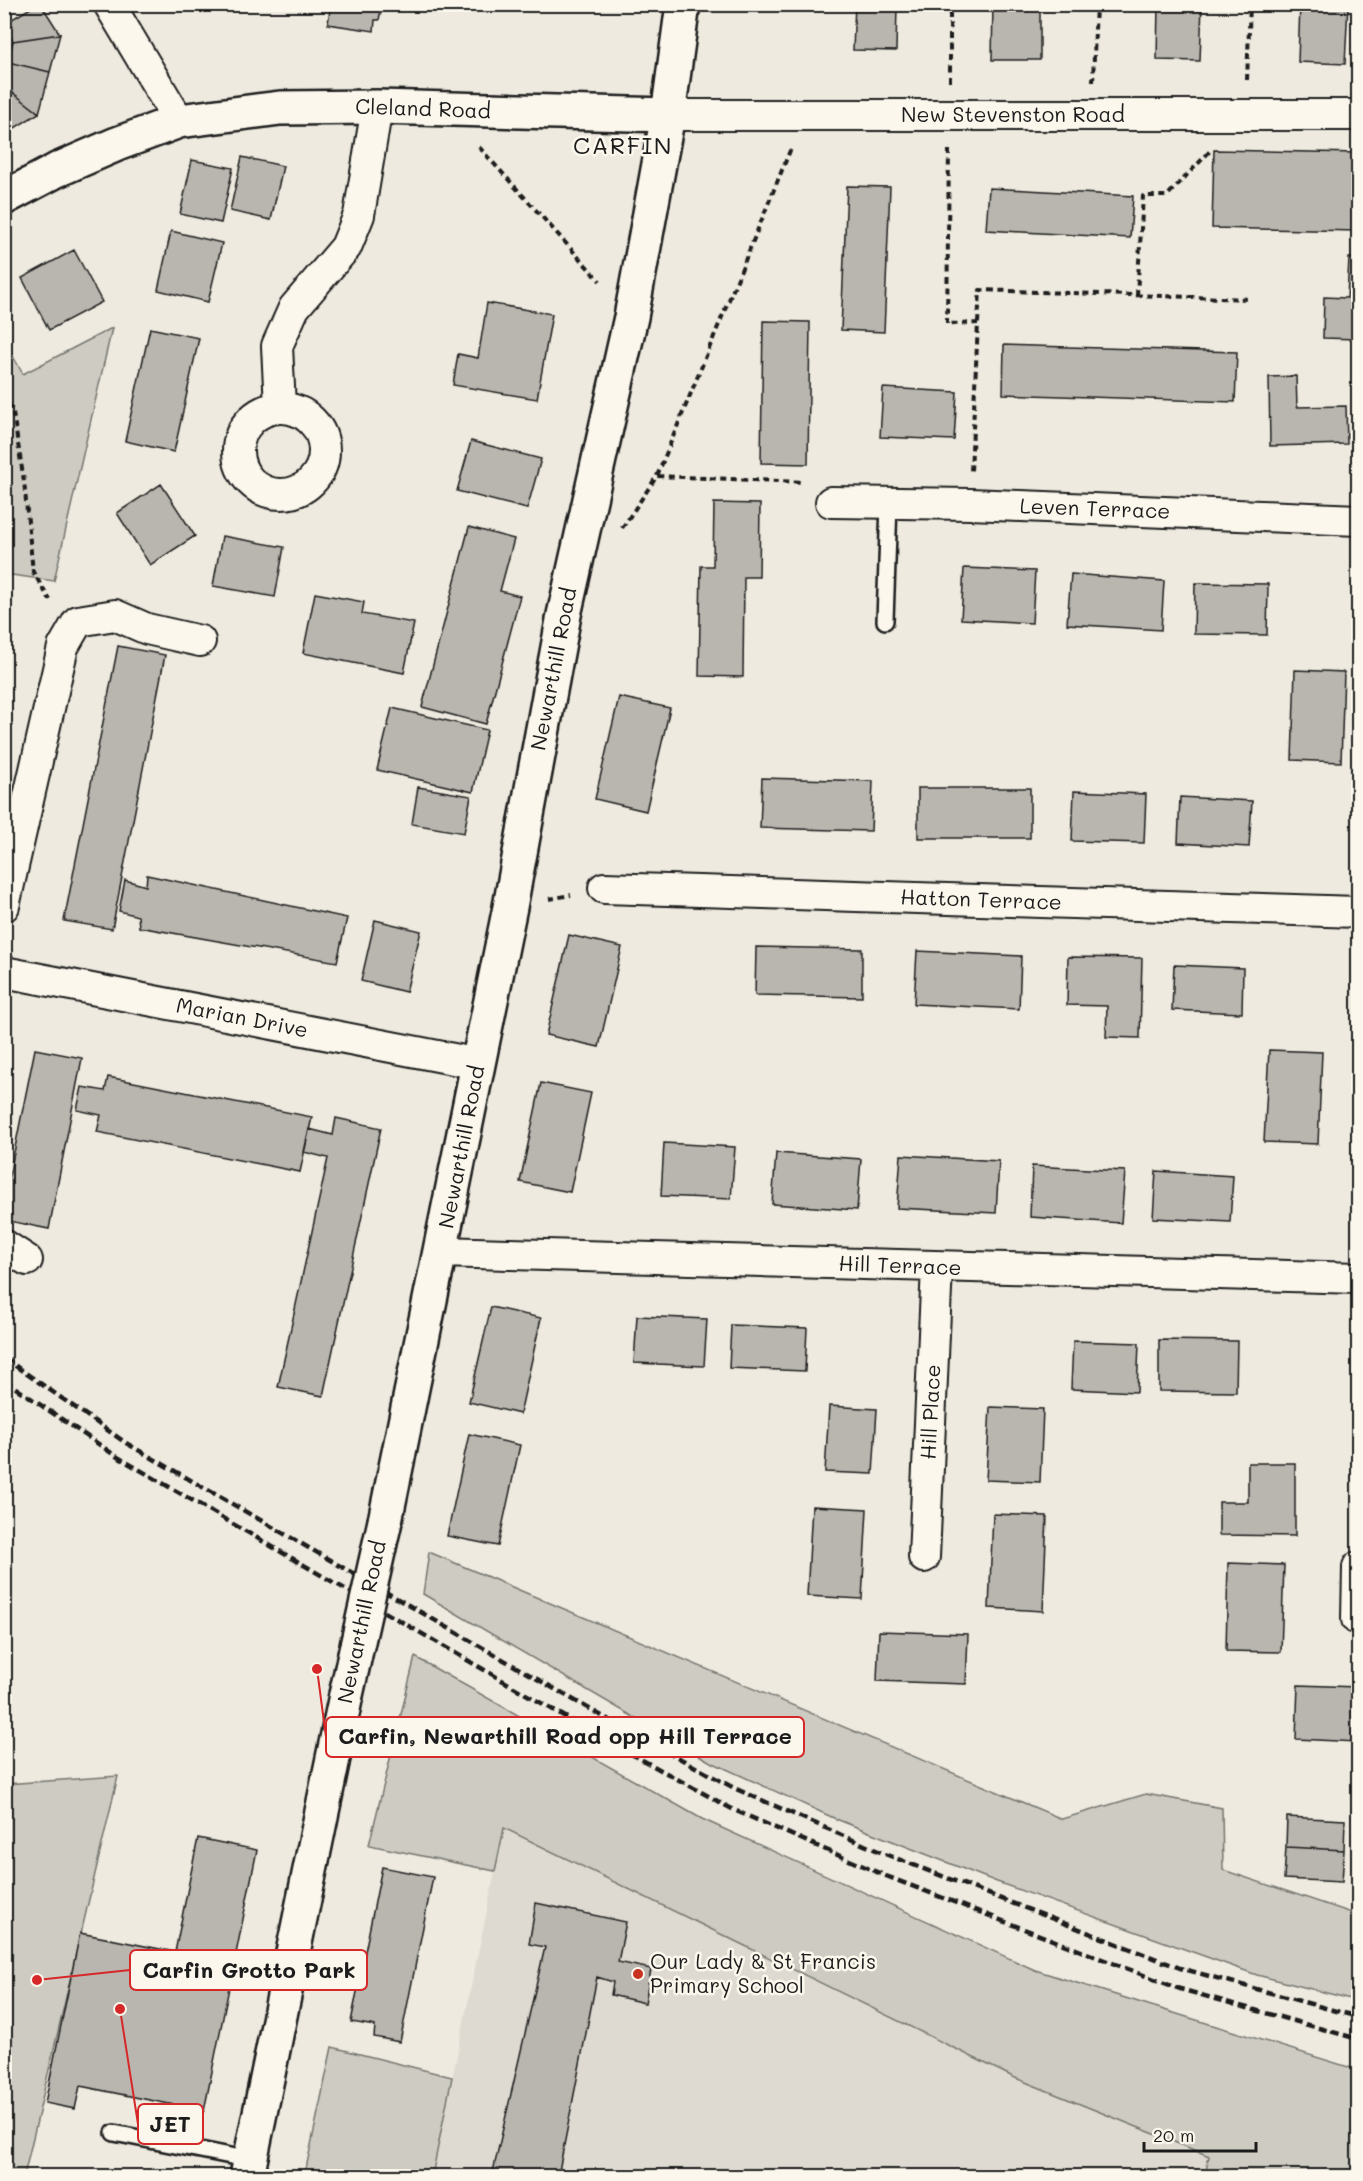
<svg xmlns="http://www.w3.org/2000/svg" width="1363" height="2181" font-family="Mali,sans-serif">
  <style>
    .built { fill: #dedad1 }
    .green { fill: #ceccc2; stroke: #75746f; stroke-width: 1.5 }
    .building { fill: #b9b6af; stroke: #1c1c1c; stroke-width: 1.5 }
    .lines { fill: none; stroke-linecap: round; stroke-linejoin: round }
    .lane-casing { stroke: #1c1c1c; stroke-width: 20 }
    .street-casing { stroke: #1c1c1c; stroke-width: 34 }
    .secondary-casing { stroke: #1c1c1c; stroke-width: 38 }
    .path { stroke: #1c1c1c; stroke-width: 4; stroke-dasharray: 6 4.5; stroke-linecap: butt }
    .lane { stroke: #fbf7ec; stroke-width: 15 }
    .street { stroke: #fbf7ec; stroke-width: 30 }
    .secondary { stroke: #fbf7ec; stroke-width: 33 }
    .rail { stroke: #1c1c1c; stroke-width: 4.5; stroke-dasharray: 9 4.5; stroke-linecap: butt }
    .secondary-bridge-casing { stroke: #1c1c1c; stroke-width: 38; stroke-linecap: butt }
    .secondary-bridge { stroke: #fbf7ec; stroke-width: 33 }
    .poi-dot { fill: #c8321e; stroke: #fbf7ec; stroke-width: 2 }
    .labels { text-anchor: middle; stroke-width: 5; stroke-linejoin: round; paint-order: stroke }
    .street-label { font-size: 21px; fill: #1c1c1c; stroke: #fbf7ec }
    .poi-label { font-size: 21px; fill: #1c1c1c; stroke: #fbf7ec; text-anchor: start }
    .quarter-label { font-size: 24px; letter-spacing: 1.5px; fill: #1c1c1c; stroke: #fbf7ec }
    .leader { fill: none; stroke: #d62828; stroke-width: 2 }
    .callout-dot { fill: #d62828; stroke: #fbf7ec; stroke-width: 2 }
    .callout { fill: #fbf7ec; stroke: #d62828; stroke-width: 2 }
    .callout-label { font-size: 22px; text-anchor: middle; font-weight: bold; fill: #1c1c1c }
  </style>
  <rect width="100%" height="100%" fill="#eeeadf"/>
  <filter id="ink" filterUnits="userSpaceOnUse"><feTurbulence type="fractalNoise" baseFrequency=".0167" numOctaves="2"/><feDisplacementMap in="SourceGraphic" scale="12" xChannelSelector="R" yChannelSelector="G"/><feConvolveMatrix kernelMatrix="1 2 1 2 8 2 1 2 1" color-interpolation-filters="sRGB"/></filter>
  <g filter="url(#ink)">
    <path class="built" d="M504,1828L1013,2077L1210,2156L1205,2176H432Z"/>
    <path class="green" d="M112,328L54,581L5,574V342L23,374Z
      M429,1552L1062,1819L1146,1794L1222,1808L1223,1870L1358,1915V2001L1257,1975L997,1882L836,1819L709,1761L423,1594Z
      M415,1657L702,1819L1035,1970L1358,2070V2176H1205L1209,2156L1013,2077L504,1828L495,1871L369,1845Z
      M118,1776L24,2176H5V1784Z
      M332,2047L452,2077L432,2176H344L305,2173Z"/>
    <path class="building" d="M37,4H41L60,34L13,41L4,24Z
      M323,4H382L379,20H375L374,31L328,24L330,9L323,8Z
      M855,4H897L896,51L853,50Z
      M993,4H1040V60H992Z
      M1158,4H1202L1200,61L1157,60Z
      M1300,4H1348L1345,64L1298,62Z
      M60,34L50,72L8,62L13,41Z
      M8,62L50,72L39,113L4,86Z
      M4,86L39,113L10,131L4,121Z
      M1214,150L1358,153V231L1212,228Z
      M242,157L283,166L271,220L230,211Z
      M192,160L233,168L221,223L180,214Z
      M847,186L890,187L884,332L841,330Z
      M989,188L1133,196L1130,238L986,230Z
      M171,231L222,243L208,302L158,290Z
      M74,250L102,302L49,330L22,278Z
      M1349,258H1358V339L1323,338L1324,297L1347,298Z
      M487,303L552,314L537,399L453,385L458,354L478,358Z
      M763,321L810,322L808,464L761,463Z
      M150,328L199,338L174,452L125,441Z
      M1004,345L1237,352L1235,402L1003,394Z
      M1296,376L1297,407L1346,406L1347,444L1270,446L1269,377Z
      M883,388L957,392L954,440L880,437Z
      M471,441L541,459L527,509L457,491Z
      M161,484L195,536L150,565L117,513Z
      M714,503L760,504L759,577H744L743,677L699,676L701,566H713Z
      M469,527L514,539L500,591L520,596L486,724L422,707Z
      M222,536L284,547L275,597L213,586Z
      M964,568L1035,571L1032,623L961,619Z
      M1071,574L1164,581L1161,630L1067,624Z
      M1195,583L1268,584L1267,635L1194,634Z
      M315,593L364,602L362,614L414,623L404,673L303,653Z
      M118,646L165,655L112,929L64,921Z
      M1295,670L1344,672L1341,762L1292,760Z
      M619,697L670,708L646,811L595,799Z
      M392,708L487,730L473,792L377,770Z
      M762,778L873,781L871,831L760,828Z
      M418,787L471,796L464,833L412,824Z
      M918,788H1030V838H918Z
      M1074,791L1146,794L1144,843L1072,841Z
      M1180,797L1252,801L1249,847L1178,843Z
      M147,875L347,918L337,962L139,927L138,916L119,911L125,880L146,886Z
      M375,920L421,931L406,992L361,981Z
      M569,935L622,947L599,1047L546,1035Z
      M756,947L862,949V997L755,995Z
      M917,951L1021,956L1019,1009L914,1004Z
      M1068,957L1142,958L1140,1038L1106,1037L1107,1006L1067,1005Z
      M1174,965L1243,968L1242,1013L1172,1010Z
      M35,1049L82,1058L49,1229L4,1220V1202Z
      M1269,1050L1322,1052L1318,1144L1264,1142Z
      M108,1077L312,1117L300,1172L97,1132L101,1115L77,1110L82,1087L105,1091Z
      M541,1083L591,1093L570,1192L520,1182Z
      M336,1118L381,1128L323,1396L278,1387L328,1158L304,1152L309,1129L333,1135Z
      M664,1143L735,1147L731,1199L661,1196Z
      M776,1153L861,1159L857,1210L772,1204Z
      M901,1155L999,1161L996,1213L897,1208Z
      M1032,1166L1125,1171L1121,1223L1030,1217Z
      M1156,1171L1233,1176L1230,1222L1153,1218Z
      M491,1307L541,1318L520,1414L469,1402Z
      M637,1316L707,1319L704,1366L634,1363Z
      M731,1325L807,1328L805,1371L729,1368Z
      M1159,1340L1237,1341L1236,1392L1159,1391Z
      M1073,1341L1139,1343L1137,1392L1071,1389Z
      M829,1406L877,1409L873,1474L825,1472Z
      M990,1407L1043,1409L1040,1482L986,1480Z
      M469,1434L520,1445L498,1546L447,1536Z
      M1248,1463H1295V1536L1219,1535V1502H1248Z
      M812,1506L867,1509L862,1599L807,1596Z
      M993,1514L1047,1516L1043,1611L989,1608Z
      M1228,1563L1284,1565L1281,1652L1226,1651Z
      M879,1631L968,1634L966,1684L877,1681Z
      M1298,1685L1358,1687V1742L1296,1739Z
      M1287,1817L1345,1820L1344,1850L1286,1847Z
      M198,1838L257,1850L204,2111L80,2086L75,2109L45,2103L80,1933L175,1952Z
      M1286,1847L1344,1850L1342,1882L1284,1879Z
      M382,1867L433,1877L400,2042L374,2037L375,2026L351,2022Z
      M536,1903L626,1922L618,1962L651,1969L645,2003L611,1995L613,1982L597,1977L558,2176H492L545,1947L529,1944Z"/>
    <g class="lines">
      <defs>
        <path id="lane" d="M885,621L889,503
          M114,2133L251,2160"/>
        <path id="street" d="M109,4L179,121
          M668,115H1358
          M280,407L277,346L294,308L346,247L359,215L377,107
          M238 451a43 43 0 1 1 86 0a43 43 0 1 1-86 0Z
          M831,502L970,504L1358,520
          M604,888L1358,912
          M4,906L63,647L78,621L115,615L147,629L200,641
          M4,972L479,1064
          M4,1245L27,1260
          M441,1252L1358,1278
          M924,1557L937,1267
          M1357,1619L1358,1567"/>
        <path id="secondary" d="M4,198L57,170L117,144L179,121L280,108L377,107L668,115
          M385,1521L510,907L564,615L631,317L668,115L683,4
          M247,2176L346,1695"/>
      </defs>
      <use href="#lane" class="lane-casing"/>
      <use href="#street" class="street-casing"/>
      <use href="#secondary" class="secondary-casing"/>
      <path class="path" d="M1247,80L1250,4
        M950,82V4
        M1093,82L1096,4
        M479,147L600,281
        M949,150L947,324L978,323L971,471
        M1137,295L1143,196H1167L1212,149
        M978,323L980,290L1251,299
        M4,394L13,413L24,481L33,572L50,600
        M657,476L791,148
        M622,528L657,476L803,482
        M549,899L571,895"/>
      <use href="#lane" class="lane"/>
      <use href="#street" class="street"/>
      <use href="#secondary" class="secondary"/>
      <path class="rail" d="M4,1358L126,1443L593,1711L734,1788L885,1854L1180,1968L1358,2017
        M4,1380L116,1456L593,1733L734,1810L886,1876L1180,1989L1358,2039"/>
      <defs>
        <path id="secondary-bridge" d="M346,1695L385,1521"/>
      </defs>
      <use href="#secondary-bridge" class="secondary-bridge-casing"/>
      <use href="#secondary-bridge" class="secondary-bridge"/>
    </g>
  </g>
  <circle class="poi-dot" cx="638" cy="1974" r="6"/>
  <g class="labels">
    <g class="street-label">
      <text transform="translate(423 109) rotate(2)" y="7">Cleland Road</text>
      <text x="1013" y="122">New Stevenston Road</text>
      <text transform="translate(1095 509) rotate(2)" y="7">Leven Terrace</text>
      <text transform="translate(554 669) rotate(-79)" y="7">Newarthill Road</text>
      <text transform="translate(981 900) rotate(2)" y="7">Hatton Terrace</text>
      <text transform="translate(242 1018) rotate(11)" y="7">Marian Drive</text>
      <text transform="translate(462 1147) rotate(-79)" y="7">Newarthill Road</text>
      <text transform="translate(900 1266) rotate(2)" y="7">Hill Terrace</text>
      <text transform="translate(931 1412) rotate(-87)" y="7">Hill Place</text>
      <text transform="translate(362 1622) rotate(-78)" y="7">Newarthill Road</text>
    </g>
    <g class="poi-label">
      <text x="650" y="1969">Our Lady &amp; St Francis<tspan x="650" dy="24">Primary School</tspan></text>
    </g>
    <g class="quarter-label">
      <text x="623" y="154">CARFIN</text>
    </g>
  </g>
  <path class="leader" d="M317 1669L326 1737M37 1980L130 1970M120 2009L138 2124"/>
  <g class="callout-dot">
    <circle cx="317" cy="1669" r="6"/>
    <circle cx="37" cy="1980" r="6"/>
    <circle cx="120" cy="2009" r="6"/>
  </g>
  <g class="callout">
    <rect x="326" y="1717" width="478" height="40" rx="6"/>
    <rect x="130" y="1950" width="237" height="40" rx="6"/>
    <rect x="138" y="2104" width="65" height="40" rx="6"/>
  </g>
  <g class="callout-label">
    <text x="565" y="1744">Carfin, Newarthill Road opp Hill Terrace</text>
    <text x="249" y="1978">Carfin Grotto Park</text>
    <text x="170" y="2132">JET</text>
  </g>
  <rect width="1363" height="2181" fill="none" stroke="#fbf7ec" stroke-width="24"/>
  <rect x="12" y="12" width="1339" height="2157" fill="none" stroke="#1c1c1c" stroke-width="2" filter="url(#ink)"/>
  <path d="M1144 2142v9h112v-9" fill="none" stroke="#1c1c1c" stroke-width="3"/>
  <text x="1153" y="2142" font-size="18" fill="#1c1c1c" stroke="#fbf7ec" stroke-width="4.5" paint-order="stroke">20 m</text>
</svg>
